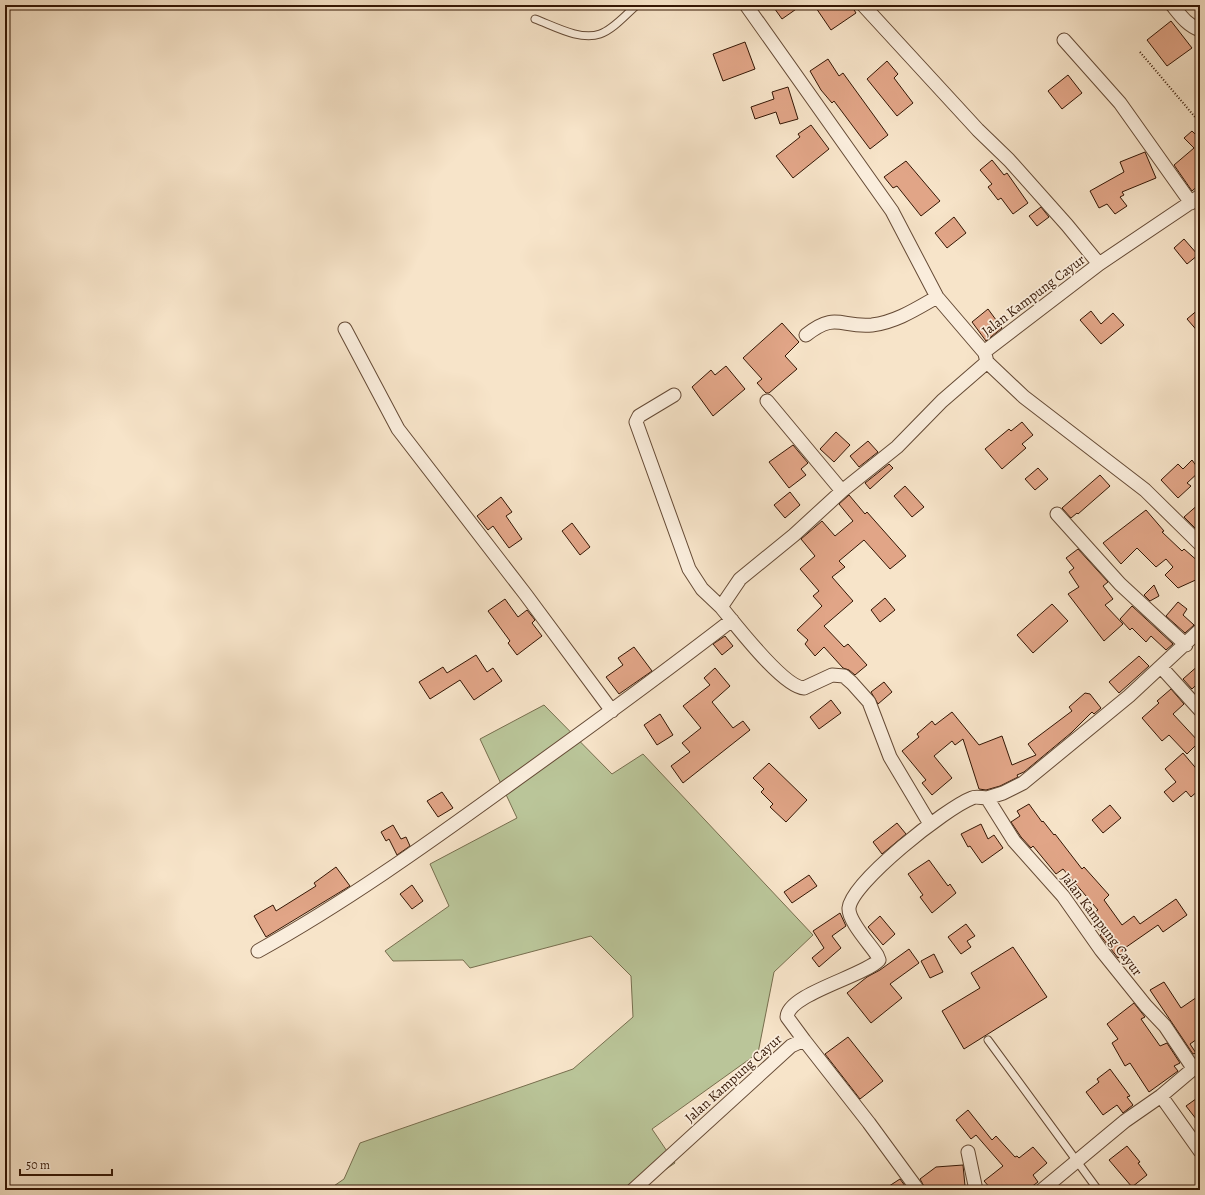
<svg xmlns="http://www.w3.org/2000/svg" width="1205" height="1195" font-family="Alegreya,serif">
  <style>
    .green { fill: #bac599; stroke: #776e4e }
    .building { fill: #e1a587; stroke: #341604 }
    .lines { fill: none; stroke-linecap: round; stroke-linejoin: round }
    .service-casing { stroke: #654a35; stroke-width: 9 }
    .minor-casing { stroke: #654a35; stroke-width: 15 }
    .path { stroke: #341604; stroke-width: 2; stroke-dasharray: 1 2; stroke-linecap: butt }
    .service { stroke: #faeddc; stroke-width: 7 }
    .minor { stroke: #faeddc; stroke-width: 13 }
    .labels { text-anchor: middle; stroke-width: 3.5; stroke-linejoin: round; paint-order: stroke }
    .street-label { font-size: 14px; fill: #341604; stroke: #faeddc }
  </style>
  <rect width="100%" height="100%" fill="#f7e4c9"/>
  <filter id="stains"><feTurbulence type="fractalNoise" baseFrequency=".005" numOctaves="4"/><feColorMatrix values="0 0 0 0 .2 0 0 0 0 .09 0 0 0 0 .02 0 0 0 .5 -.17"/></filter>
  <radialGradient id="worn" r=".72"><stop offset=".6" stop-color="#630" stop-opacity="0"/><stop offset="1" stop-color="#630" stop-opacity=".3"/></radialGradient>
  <path class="green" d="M544,705L612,774L643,754L813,935L774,972L758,1053L652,1129L675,1163L635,1190H328L344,1179L360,1143L573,1069L633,1017L631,976L591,936L470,968L463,960L393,961L385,951L449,906L430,864L517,818L480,739Z"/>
  <path class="building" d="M772,5H802L782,19Z
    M814,5H851L856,13L831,30Z
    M1171,21L1192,48L1167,66L1147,40Z
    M745,42L755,69L723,81L713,54Z
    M828,59L839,76L843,73L888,135L870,149L834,101L832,103L821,90L810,71Z
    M887,61L898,74L894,78L913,103L897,116L867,79Z
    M1068,75L1082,93L1062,109L1048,91Z
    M788,87L798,119L780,124L776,112L755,119L751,107L774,99L772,92Z
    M811,125L829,149L793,178L776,156L800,137L798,134Z
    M1192,131L1200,139V184L1192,191L1174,165L1194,148L1184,138Z
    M1145,152L1156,178L1122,192L1124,195L1120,197L1127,206L1115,214L1107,204L1099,208L1090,191L1124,172L1120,162Z
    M992,160L1004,175L1007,173L1028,203L1013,214L1001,198L998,200L988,187L992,184L980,170Z
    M906,161L940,201L921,216L897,186L893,188L884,177Z
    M1041,207L1049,217L1037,226L1029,216Z
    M954,217L966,233L947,248L935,233Z
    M1184,239L1198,255L1187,264L1174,248Z
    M1200,308V334L1187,319Z
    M988,309L1002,328L986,341L972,322Z
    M1091,311L1101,324L1113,313L1124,325L1101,344L1080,320Z
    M782,323L799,342L785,356L797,369L769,393H766L757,383L762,379L743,358Z
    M726,366L745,389L713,416L692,387L711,370L715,375Z
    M1022,422L1033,435L1022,444L1026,448L1002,469L985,449L1009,429L1011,431Z
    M836,432L850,445L834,462L820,449Z
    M868,441L878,452L859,467L850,456Z
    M793,445L808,463L801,469L806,475L789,488L769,462Z
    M1192,460L1200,471L1187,483L1191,486L1178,498L1161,480L1178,464L1183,469Z
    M889,464L893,468L870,489L865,483Z
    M1038,468L1048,479L1035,490L1025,479Z
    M1100,475L1110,486L1078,514L1077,513L1071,518L1062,508Z
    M905,486L924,507L912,517L894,496Z
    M790,492L800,505L785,518L774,505Z
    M849,495L865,514L867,512L906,556L890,569L864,540L839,561L845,567L832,577L853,601L824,626L844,647L848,644L867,665L855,675L849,670L843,668L824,647L815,656L805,644L808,640L797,630L822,606L813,596L819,591L800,569L815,556L801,539L822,521L835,536L853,521L839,504Z
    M501,497L512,512L506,516L522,539L509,548L493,526L488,530L477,516Z
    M1200,503V533L1184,517Z
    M1146,510L1164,531L1162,532L1182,551L1184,549L1200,563V578L1178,588L1165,575L1173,567L1166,559L1156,567L1137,548L1121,564L1103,543Z
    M572,523L590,547L580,555L562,531Z
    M1078,549L1108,582L1103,586L1113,599L1105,605L1123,624L1104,641L1068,594L1079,587L1069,572L1074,568L1066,558Z
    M1154,585L1159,596L1150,601L1144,595Z
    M885,598L895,610L880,622L871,610Z
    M505,599L518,617L527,610L535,620L532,623L542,636L517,655L508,643L510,641L488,611Z
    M1178,602L1187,609L1183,615L1194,625L1185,633L1166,616Z
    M1052,604L1068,621L1033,653L1017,635Z
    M1132,606L1173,644L1166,650L1151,636L1146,642L1132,628L1130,630L1120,619Z
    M725,636L733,646L722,655L713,644Z
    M634,647L652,671L619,694L606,677L623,665L618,658Z
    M476,655L487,672L493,668L502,681L474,700L460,680L430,699L419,682L443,667L447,673Z
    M1139,656L1149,666L1119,693L1109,682Z
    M1200,664V681L1192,689L1183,679Z
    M715,668L730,686L712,702L733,728L743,721L750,730L683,783L671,766L690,752L682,743L701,728L683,706L710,685L704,678Z
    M884,682L892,692L878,704L871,692Z
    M1171,689L1184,704L1173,714L1199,742L1187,754L1169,735L1162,741L1142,718L1159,703L1157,701Z
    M1085,693L1090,694L1101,708L1094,714L1092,712L1071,733L1024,772L1017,775L1018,777L1000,786L986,790L979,789L963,739L955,745L952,741L934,756L952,778L932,795L922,783L926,780L902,751L919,737L917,734L932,721L935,725L952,712L979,745L1002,736L1012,765L1036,755L1028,744L1072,711L1069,707Z
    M831,700L841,713L819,729L810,717Z
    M660,714L673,735L657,745L644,725Z
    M1183,753L1200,773V789L1191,797L1186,791L1173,802L1164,792L1176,782L1165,769Z
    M769,763L807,800L786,822L770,807L773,804L761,792L764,789L753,778Z
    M442,792L453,808L438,817L427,801Z
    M1029,804L1042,822L1043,821L1054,835L1055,834L1082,869L1084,867L1109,895L1104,900L1122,925L1134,916L1140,924L1176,899L1187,915L1163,932L1158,925L1122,950L1124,954L1118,958L1100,935L1102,934L1089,916L1098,910L1063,869L1056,874L1033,846L1031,848L1021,837L1011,822L1020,816L1017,811Z
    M1110,805L1121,818L1103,833L1092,820Z
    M897,823L906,834L882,854L873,842Z
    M981,824L988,839L994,835L1003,848L982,863L970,846L968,847L961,834Z
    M393,825L401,839L406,837L410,846L397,855L389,839L386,841L381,832Z
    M929,860L948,886L950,884L956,893L932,913L920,897L923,895L908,874Z
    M336,867L350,886L266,937L254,916L273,905L276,911L316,886L314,883Z
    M809,875L817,886L792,903L784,892Z
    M412,885L423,901L412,909L400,894Z
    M840,913L846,926L832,936L841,948L819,967L812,958L824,948L813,931Z
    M880,916L895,934L883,945L868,927Z
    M966,924L975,936L967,941L971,947L961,954L948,937Z
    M1013,947L1047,997L964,1049L942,1011L980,988L971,973Z
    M909,949L919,963L890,984L902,998L871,1023L847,993L867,977L880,970Z
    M934,954L943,972L930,978L921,961Z
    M1164,982L1181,1008L1200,995V1037L1190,1044L1196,1053L1193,1054L1150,990Z
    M1134,1003L1145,1017L1141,1019L1160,1046L1167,1043L1180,1063L1174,1066L1178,1071L1149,1092L1130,1063L1125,1066L1112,1043L1118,1039L1107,1024Z
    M848,1037L883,1081L860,1099L825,1054Z
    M1110,1069L1130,1096L1127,1097L1133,1105L1123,1113L1117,1105L1103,1115L1086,1092L1099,1082L1097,1079Z
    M1200,1096V1124L1186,1106Z
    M968,1110L992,1140L996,1136L1015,1157L1017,1156L1019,1158L1033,1147L1047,1163L1033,1175L1038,1182L1027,1190H992L984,1181L1003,1166L976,1135L971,1139L956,1120Z
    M1127,1146L1140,1162L1138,1163L1147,1175L1132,1187L1109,1160Z
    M963,1165L965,1186L940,1187L942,1190H926L920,1179L936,1167Z
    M900,1179L908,1190H883Z"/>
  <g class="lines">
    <defs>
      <path id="service" d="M535,19C554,26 580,41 600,34C614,29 626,14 637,5
        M988,1040L1098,1190"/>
      <path id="minor" d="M746,5L892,211L937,297
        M863,5L978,130L1009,160L1067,225L1099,264
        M1172,5C1181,16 1187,25 1200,30
        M1064,40L1120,103L1191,203
        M345,329L398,429L526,595L612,711
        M806,335C836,311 841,328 872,325C896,322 916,309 937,297L984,352L1099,264L1200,196
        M985,354L987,362L1024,397L1145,490L1200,544
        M674,395L639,416L636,422L689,569L702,589L721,607
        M767,401L842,491
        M1057,514L1120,584L1186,645
        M1161,667L1200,710
        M930,824L890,757L869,702L852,683L844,676L832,675L804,688C783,687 736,625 721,607L740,579L794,535L842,491L897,447L942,401L987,362
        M258,951C344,903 423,847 503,789C580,734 657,678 732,620
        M804,1040L869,1123L918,1190
        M1193,1068L1165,1026L1146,1006L1101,950L1063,896L1014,841L987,798L1003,793L1023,783L1129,696L1200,630
        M1161,1096L1200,1151
        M968,1152L976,1190
        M633,1190L791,1046L804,1040L787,1017C788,994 864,976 879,960L877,955C870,944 848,921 849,908C852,882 946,808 972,798C976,796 982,798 987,798
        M1042,1190L1125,1121L1161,1096L1200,1063"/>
    </defs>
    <use href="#service" class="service-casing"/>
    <use href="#minor" class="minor-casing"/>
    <path class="path" d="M1140,52L1200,123"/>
    <use href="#service" class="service"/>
    <use href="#minor" class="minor"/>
  </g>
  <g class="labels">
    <g class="street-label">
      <text transform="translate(1033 295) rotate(-37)" y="5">Jalan Kampung Cayur</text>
      <text transform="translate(1102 924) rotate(53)" y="5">Jalan Kampung Cayur</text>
      <text transform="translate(733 1078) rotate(-42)" y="5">Jalan Kampung Cayur</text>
    </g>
  </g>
  <rect width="1205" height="1195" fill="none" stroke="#f7e4c9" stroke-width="20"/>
  <rect x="6" y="6" width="1193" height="1183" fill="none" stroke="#341604" stroke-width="2"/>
  <rect x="10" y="10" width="1185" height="1175" fill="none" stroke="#341604"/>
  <path d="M20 1169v6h92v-6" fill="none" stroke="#341604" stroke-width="2"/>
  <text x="26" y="1169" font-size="12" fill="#341604" stroke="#faeddc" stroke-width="3" paint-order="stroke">50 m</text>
  <rect width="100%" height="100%" filter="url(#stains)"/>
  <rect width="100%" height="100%" fill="url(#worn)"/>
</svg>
